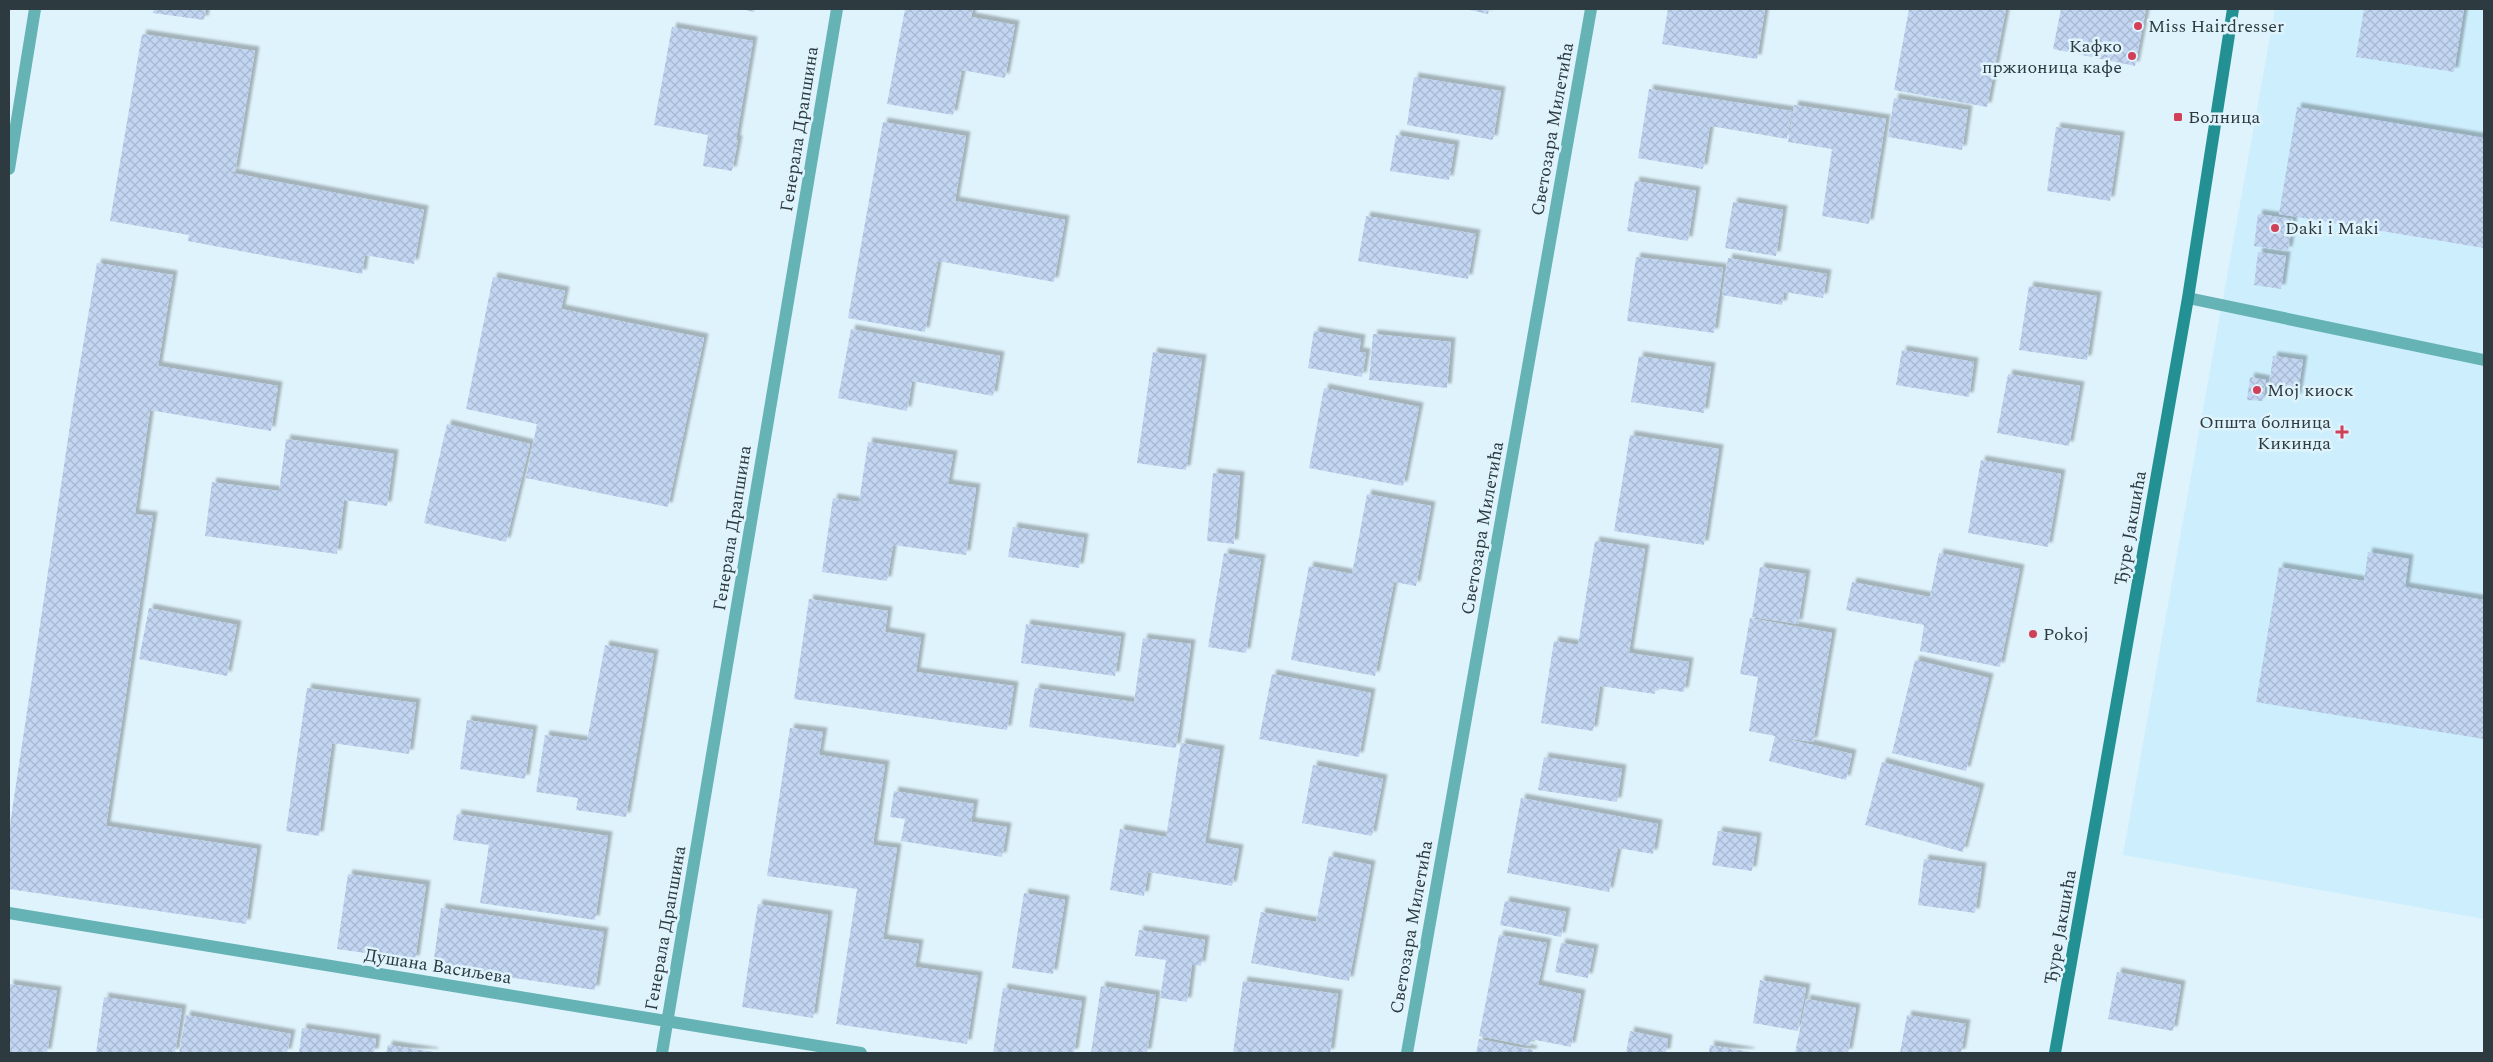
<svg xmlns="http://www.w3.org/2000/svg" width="2493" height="1062" font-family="Spectral,serif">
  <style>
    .built { fill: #cdeefd }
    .building { fill: url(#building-cross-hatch); filter: url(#shadow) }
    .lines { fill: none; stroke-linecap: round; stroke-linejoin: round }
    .service { stroke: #65b3b5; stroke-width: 12 }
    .minor { stroke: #65b3b5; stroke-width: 12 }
    .tertiary { stroke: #65b3b5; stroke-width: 12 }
    .secondary { stroke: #239193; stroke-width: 12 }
    .poi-dot { fill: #d14056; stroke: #dff3fc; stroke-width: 2 }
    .labels { text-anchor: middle; stroke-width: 5; stroke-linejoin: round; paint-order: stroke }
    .poi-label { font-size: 18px; fill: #2d3a40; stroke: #dff3fc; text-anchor: start }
    .street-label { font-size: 18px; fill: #2d3a40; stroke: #dff3fc }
  </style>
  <defs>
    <pattern id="building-cross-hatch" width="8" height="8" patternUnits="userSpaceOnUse" patternTransform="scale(1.25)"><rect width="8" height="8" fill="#c2d6f2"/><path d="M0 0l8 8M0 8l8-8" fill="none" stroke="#a7b8d1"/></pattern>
    <filter id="shadow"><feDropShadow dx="4.5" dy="-4.5" stdDeviation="1" flood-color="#0004"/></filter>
  </defs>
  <rect width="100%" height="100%" fill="#dff3fc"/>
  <path class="built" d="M2275,9H2484V919L2123,855Z"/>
  <path class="building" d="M154,9H206L204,20L153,13Z
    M741,9H755L754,12Z
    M905,9H973L971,17L1015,25L1005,78L962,70L953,115L887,104Z
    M1465,9H1489L1488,14Z
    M1668,9H1765L1757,59L1662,44Z
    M1909,9H2006L1987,107L1894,90Z
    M2061,9H2146L2135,66L2053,49Z
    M2364,9H2464L2454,72L2356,57Z
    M672,27L753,41L736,140H738L732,171L703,166L708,135L654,125Z
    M142,34L255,51L235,172L212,169L424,210L414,264L365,255L362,274L188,241L189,235L110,221Z
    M1414,77L1501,91L1493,140L1407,125Z
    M1649,89L1792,111L1787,139L1710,126L1703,169L1638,158Z
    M1894,98L1968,110L1962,150L1888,137Z
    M1794,105L1886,119L1869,224L1822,216L1832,149L1788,142Z
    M2297,107L2484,138V248L2279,214Z
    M883,122L966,136L955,201L1065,220L1054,282L938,261L925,332L848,318Z
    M2056,127L2120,136L2110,201L2047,191Z
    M1396,135L1455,145L1449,180L1390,171Z
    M1635,181L1696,191L1688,241L1627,231Z
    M1733,202L1783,210L1776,256L1725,248Z
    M2258,214L2293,219L2288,251L2254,246Z
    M1366,216L1476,234L1468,279L1358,261Z
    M2258,252L2286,256L2281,289L2254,285Z
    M1636,257L1723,268L1714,333L1627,321Z
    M1728,258L1827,274L1823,298L1784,292L1782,305L1722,295Z
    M97,263L173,275L158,366L278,386L271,431L150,410L135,514L153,516L106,826L257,849L246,924L9,889V831L74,399Z
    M493,277L565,291L561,309L704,338L668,507L526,478L537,424L466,409Z
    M2029,286L2097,296L2087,360L2019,350Z
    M851,329L1000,356L993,396L912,381L907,411L838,398Z
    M1314,331L1361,339L1359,352L1366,353L1362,377L1308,368Z
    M1373,334L1451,342L1447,388L1369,380Z
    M1902,350L1974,362L1969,397L1896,385Z
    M1153,352L1202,359L1186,470L1137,463Z
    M1639,356L1711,367L1704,413L1631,402Z
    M2273,356L2303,360L2297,398L2268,393Z
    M2008,374L2080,386L2069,446L1997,433Z
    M2250,377L2266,380L2263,401L2247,400Z
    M1324,388L1419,407L1403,486L1309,468Z
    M447,424L530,444L506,542L424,523Z
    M1630,435L1719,449L1704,545L1614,531Z
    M286,439L394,454L387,506L344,500L337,554L205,536L212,482L279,491Z
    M868,442L953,455L948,484L976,488L966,555L893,545L887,581L822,572L833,498L859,502Z
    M1981,460L2061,474L2048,547L1968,533Z
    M1213,473L1240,476L1234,544L1207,541Z
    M1367,494L1431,506L1416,586L1394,582L1375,676L1291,660L1309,566L1352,574Z
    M1013,527L1084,538L1079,568L1008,557Z
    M1595,541L1645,549L1629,653L1689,662L1684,692L1656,688L1655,694L1600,686L1593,731L1541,723L1554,641L1578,645Z
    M2368,552L2409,559L2405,587L2484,600V739L2256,702L2279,567L2364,581Z
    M1224,553L1261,559L1246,653L1208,647Z
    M1939,553L2020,569L2000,667L1920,651L1924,625L1846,610L1852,582L1930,597Z
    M1760,567L1806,574L1798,624L1752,617Z
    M809,599L888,611L885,632L921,638L916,672L1014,686L1007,730L794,699Z
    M149,608L237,625L227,676L139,659Z
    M1750,618L1832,633L1813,742L1779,737L1852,754L1846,780L1769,761L1775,736L1749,731L1758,677L1740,674Z
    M1026,624L1121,637L1115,676L1021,663Z
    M1143,638L1191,644L1176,748L1029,727L1035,688L1134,702Z
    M605,645L654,654L626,817L576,810L578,798L536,792L545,735L587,741Z
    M1915,660L1989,678L1966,771L1892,753Z
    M1272,674L1371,693L1359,757L1259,739Z
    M307,688L416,703L409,754L332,743L319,836L286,831Z
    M467,720L533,730L525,779L460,769Z
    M790,728L823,732L819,755L885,765L873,845L897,848L883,939L919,944L915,967L978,976L967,1044L836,1024L857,889L767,876Z
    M1181,743L1220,750L1205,843L1239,849L1232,886L1148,872L1144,896L1110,890L1120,829L1166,837Z
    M1544,757L1622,769L1617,802L1538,790Z
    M1882,762L1980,788L1963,852L1865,825Z
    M1313,765L1383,779L1372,836L1302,823Z
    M894,791L974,804L971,822L1007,827L1002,857L901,841L905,819L890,817Z
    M1521,798L1658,824L1653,854L1618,848L1609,892L1507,873Z
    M457,814L608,836L595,920L480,903L489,845L453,840Z
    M1718,831L1757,837L1752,871L1712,865Z
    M1329,856L1371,865L1349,981L1251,963L1261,912L1316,922Z
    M1924,859L1982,867L1975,913L1918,905Z
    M348,874L426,885L415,960L337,949Z
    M1024,893L1065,900L1053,974L1012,968Z
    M1505,901L1566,912L1561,937L1500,925Z
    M758,904L828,915L813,1018L742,1007Z
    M441,908L604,932L595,990L433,966Z
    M1139,930L1205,940L1201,966L1192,964L1187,1002L1160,998L1166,960L1135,956Z
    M1499,935L1547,943L1538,985L1581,994L1571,1047L1531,1039L1530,1046L1479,1036Z
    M1561,943L1594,949L1588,978L1555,972Z
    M2117,972L2181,985L2173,1031L2108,1019Z
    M1760,980L1806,988L1798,1031L1753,1023Z
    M1243,981L1338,994L1330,1053H1233Z
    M9,984L57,991L47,1053H9Z
    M1101,986L1156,995L1147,1053H1091Z
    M1003,988L1082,1001L1074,1053H993Z
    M104,997L182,1009L175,1053H96Z
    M1806,999L1856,1008L1848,1053H1795Z
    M186,1015L291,1034L287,1053H179Z
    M1907,1015L1966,1024L1961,1053H1900Z
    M302,1028L376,1039L374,1053H299Z
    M1630,1031L1668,1039L1666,1053H1626Z
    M1479,1039L1533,1050L1532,1053H1476Z
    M388,1045L434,1052V1053H386Z
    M1710,1045L1750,1052V1053H1709Z"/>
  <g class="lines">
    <path class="service" d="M2188,298L2484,360"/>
    <path class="minor" d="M9,913L861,1053
      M662,1053L837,9
      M1407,1053L1591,9"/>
    <path class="tertiary" d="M9,169L35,9"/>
    <path class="secondary" d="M2055,1053L2188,298L2233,9"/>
  </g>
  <g class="poi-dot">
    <circle cx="2138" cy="26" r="5"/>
    <circle cx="2132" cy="56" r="5"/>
    <rect x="2173" y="112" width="10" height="10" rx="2.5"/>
    <circle cx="2275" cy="228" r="5"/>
    <circle cx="2257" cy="390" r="5"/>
    <path d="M2339.5 424.5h5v5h5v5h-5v5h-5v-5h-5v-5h5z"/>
    <circle cx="2033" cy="634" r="5"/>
  </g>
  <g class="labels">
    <g class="poi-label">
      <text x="2148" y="32">Miss Hairdresser</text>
      <text x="2122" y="52" text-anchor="end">Кафко<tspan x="2122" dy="21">пржионица кафе</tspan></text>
      <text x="2188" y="123">Болница</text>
      <text x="2285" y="234">Daki i Maki</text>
      <text x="2267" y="396">Мој киоск</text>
      <text x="2331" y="428" text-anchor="end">Општа болница<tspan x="2331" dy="21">Кикинда</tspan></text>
      <text x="2043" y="640">Pokoj</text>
    </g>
    <g class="street-label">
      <text transform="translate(799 129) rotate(-81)" y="6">Генерала Драпшина</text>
      <text transform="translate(1552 129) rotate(-80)" y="6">Светозара Милетића</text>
      <text transform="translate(732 528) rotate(-81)" y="6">Генерала Драпшина</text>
      <text transform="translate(1482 528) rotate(-80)" y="6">Светозара Милетића</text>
      <text transform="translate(2130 528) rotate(-80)" y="6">Ђуре Јакшића</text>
      <text transform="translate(1411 927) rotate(-80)" y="6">Светозара Милетића</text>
      <text transform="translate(2060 927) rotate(-80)" y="6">Ђуре Јакшића</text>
      <text transform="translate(665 928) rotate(-80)" y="6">Генерала Драпшина</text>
      <text transform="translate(438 966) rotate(9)" y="6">Душана Васиљева</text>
    </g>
  </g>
  <rect width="2493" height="1062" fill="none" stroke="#2d3a40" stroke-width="20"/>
</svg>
